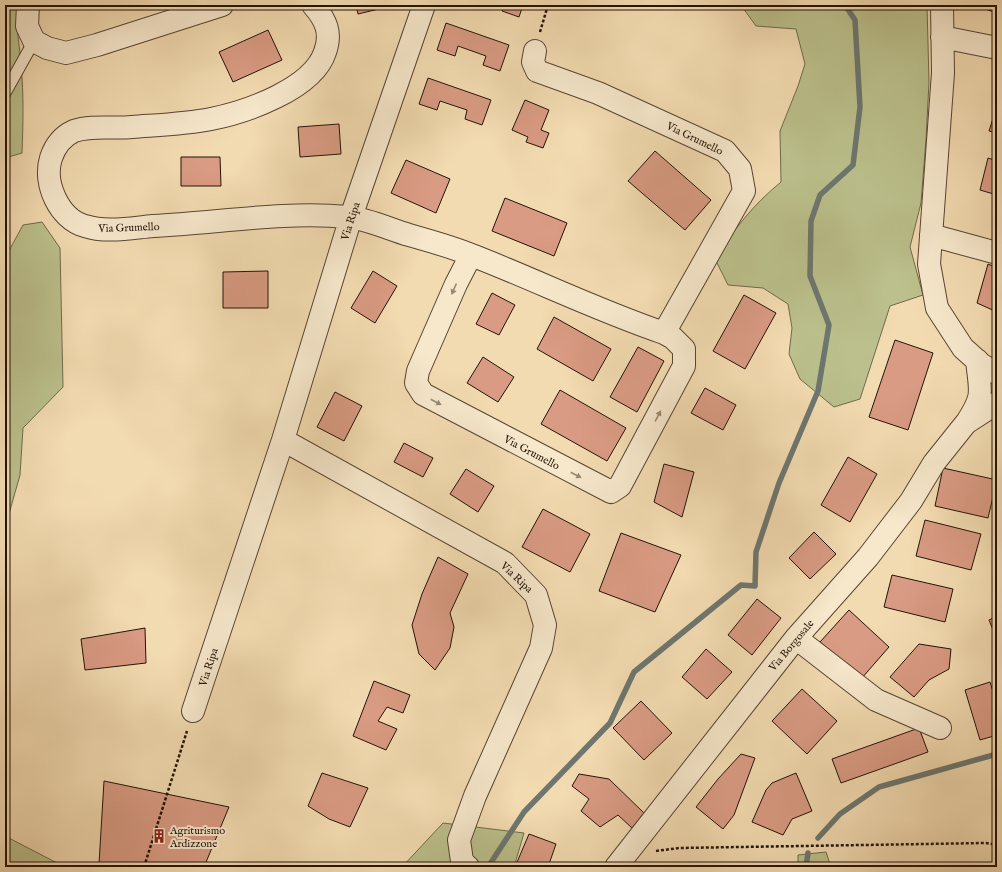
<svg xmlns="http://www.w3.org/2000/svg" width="1002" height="872" font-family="'IM FELL English',serif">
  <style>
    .green { fill: #bbc08c; stroke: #6f6a4a }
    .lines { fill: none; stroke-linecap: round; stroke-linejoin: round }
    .stream { stroke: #6d776f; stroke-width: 5.5 }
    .building { fill: #d99b83; stroke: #231307 }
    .lane-casing { stroke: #574532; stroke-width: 13 }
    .street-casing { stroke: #574532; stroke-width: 24 }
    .path { stroke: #231307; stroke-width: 2.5; stroke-dasharray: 3 2; stroke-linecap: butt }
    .lane { stroke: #f7e8cc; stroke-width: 11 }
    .street { stroke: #f7e8cc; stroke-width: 22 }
    .oneway { fill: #988873 }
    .labels { text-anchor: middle; stroke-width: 4; stroke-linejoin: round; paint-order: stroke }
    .street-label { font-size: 11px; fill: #231307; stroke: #f7e8cc }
    .poi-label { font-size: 11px; fill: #231307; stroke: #f7e8cc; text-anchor: start }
  </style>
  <rect width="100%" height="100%" fill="#f3dbb1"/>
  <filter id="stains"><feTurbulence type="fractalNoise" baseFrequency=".005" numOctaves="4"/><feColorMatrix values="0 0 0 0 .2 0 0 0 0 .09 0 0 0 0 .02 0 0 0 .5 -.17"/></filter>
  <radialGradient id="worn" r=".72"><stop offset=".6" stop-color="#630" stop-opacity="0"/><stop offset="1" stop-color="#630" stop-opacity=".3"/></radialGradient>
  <path class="green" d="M5,5H17C15,26 20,45 21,66C24,95 23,124 22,153L5,158Z
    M748,5H927L929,82L926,140L921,203L910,247L923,295L890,306L860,399L834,407L800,379L789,354L792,328L788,304L763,288L728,285L715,259C734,229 754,204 781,182L780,131L798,86L805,64L796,29L756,26L743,8Z
    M42,222L60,248L63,387L23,428L20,475L5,528V258L23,225Z
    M443,823L524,833L514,867H402Z
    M5,836L59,864L58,867H5Z
    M826,852L831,867H798V855Z"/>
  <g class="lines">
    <path class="stream" d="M5,16L10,5
      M818,838L840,814L879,787L997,754
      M488,867L524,812L610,723L634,672L741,585L755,586L756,552L779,483L818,391L829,325L810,276L811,221L820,195L853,165L860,107L855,20L845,5
      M806,867L808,853"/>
  </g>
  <path class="building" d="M356,5H387V7L358,14Z
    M504,5H523L519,17L502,11Z
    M983,5H997V13L982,8Z
    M446,23L509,45L500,71L483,65L486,56L458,46L455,56L437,50Z
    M268,30L282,60L233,82L219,52Z
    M428,78L491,100L482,125L465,119L467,110L440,101L437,110L419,104Z
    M525,100L549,110L541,130L549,133L543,148L526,142L528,137L512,130Z
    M997,106V133L989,131Z
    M339,124L341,154L300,157L298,127Z
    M655,151L711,200L685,230L628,181Z
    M181,157H220L221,186H181Z
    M988,158L997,161V195L980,190Z
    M406,160L450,179L436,213L391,193Z
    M505,198L567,223L554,256L492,231Z
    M988,264L997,268V312L977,303Z
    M268,271V308H223V272Z
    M373,271L397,286L375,323L351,308Z
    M492,293L515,305L499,335L476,324Z
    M744,295L776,313L745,369L713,351Z
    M554,317L611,349L593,381L537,349Z
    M895,340L933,353L908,430L869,417Z
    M638,347L664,361L637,412L610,397Z
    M483,357L514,377L498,402L467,383Z
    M705,388L736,405L723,430L691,413Z
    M560,390L626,428L607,461L541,424Z
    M335,392L362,406L344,441L317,427Z
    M404,443L433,458L423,477L394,462Z
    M848,457L877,474L850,522L821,505Z
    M664,464L694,472L682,517L654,502Z
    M943,468L997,480L988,518L935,506Z
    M466,469L494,486L478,512L450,494Z
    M543,509L590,534L570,572L522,547Z
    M925,520L981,534L971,570L916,556Z
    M814,532L836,554L810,579L789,558Z
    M621,533L681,555L655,612L599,591Z
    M438,557L468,574L450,613L454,627L450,648L435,670L419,654L412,625L422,594Z
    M892,575L953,589L945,622L884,607Z
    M757,599L781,618L752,655L728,635Z
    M849,610L889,647L861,679L820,642Z
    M997,616V640L989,620Z
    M145,628L146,663L85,670L81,639Z
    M919,644L951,649L949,669L929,680L914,697L890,677Z
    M706,649L732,672L707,699L682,677Z
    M374,681L410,695L403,713L387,707L378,721L397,729L386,750L353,736Z
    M990,682L997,704V735L980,740L965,690Z
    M802,689L837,721L807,754L772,721Z
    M641,701L672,733L644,760L613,728Z
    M919,728L928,752L841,783L832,759Z
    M741,754L755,758L734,815L723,829L696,807L718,779Z
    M322,773L368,788L350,827L329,819L308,806Z
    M796,773L812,811L792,819L783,835L752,822L766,790L772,783Z
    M579,774L609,779L644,813L632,828L618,815L600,827L581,811L589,799L572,786Z
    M104,781L229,807L204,867H106L99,864Z
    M529,834L556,844L548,867H515Z
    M958,863L967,867H956Z"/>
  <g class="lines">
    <defs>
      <path id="lane" d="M5,93L34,41"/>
      <path id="street" d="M28,5L27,26L34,41L47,48L66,53L97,45L222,5
        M313,5C326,20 332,33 325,52C313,89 246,112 211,119C186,124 158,125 132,127C114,129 92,125 74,131C63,136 55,146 51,158C43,183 59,219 85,226C106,233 131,228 153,226C218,223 283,211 348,217C368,219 389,229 409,235C430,241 453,247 474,256C538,281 599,311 664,333L744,191L740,169L725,151L598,93L537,71L533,62L535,51
        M942,5L943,73L929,264L937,308L963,348L982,365L997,373
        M942,37L997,48
        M931,235L997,253
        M471,255L456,284L418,371L416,383L423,394L611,492L620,486L684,366V349L673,338L664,333
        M967,422C985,394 980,392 977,360
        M283,440L505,563L536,595L545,625L541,648L475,796L459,840L462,861L468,867
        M796,638L876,700L940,728
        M193,711L283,440L351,217L424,5
        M616,867L796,638L868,557L911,501L934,463L966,423L997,403"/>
    </defs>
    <use href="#lane" class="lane-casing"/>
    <use href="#street" class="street-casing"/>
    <path class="path" d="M540,32L548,5
      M656,851L679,848L986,843L997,845
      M144,867L187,731"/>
    <use href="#lane" class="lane"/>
    <use href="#street" class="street"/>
  </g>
  <defs><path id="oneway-solid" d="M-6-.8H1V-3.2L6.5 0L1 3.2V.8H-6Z"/></defs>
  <g class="oneway">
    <use href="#oneway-solid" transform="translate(454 289) rotate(114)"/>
    <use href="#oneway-solid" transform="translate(436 402) rotate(28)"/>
    <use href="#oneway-solid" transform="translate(658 416) rotate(-62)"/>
    <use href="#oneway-solid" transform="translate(576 475) rotate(28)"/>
  </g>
  <defs>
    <symbol id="building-bare" viewBox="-9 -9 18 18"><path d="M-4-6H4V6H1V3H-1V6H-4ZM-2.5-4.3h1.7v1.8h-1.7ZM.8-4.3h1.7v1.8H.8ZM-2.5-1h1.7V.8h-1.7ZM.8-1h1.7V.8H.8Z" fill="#8f2418" stroke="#f7e8cc" stroke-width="2.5" paint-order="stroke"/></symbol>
  </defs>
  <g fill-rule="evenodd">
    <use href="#building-bare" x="149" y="826" width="20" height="20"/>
  </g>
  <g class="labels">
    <g class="street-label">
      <text transform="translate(695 138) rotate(26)" y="4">Via Grumello</text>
      <text transform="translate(350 221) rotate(-72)" y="4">Via Ripa</text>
      <text transform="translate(129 227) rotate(-2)" y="4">Via Grumello</text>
      <text transform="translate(532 452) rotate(28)" y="4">Via Grumello</text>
      <text transform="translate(517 577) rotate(43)" y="4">Via Ripa</text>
      <text transform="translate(791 645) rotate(-50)" y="4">Via Borgosale</text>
      <text transform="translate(208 667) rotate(-72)" y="4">Via Ripa</text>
    </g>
    <g class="poi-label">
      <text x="170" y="834">Agriturismo<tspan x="170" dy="13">Ardizzone</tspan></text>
    </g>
  </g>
  <rect width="1002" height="872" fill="none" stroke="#f3dbb1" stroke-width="20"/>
  <rect x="6" y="6" width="990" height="860" fill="none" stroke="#231307" stroke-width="2"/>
  <rect x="10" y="10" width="982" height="852" fill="none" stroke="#231307"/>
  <rect width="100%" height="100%" filter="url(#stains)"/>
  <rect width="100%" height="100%" fill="url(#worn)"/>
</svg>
